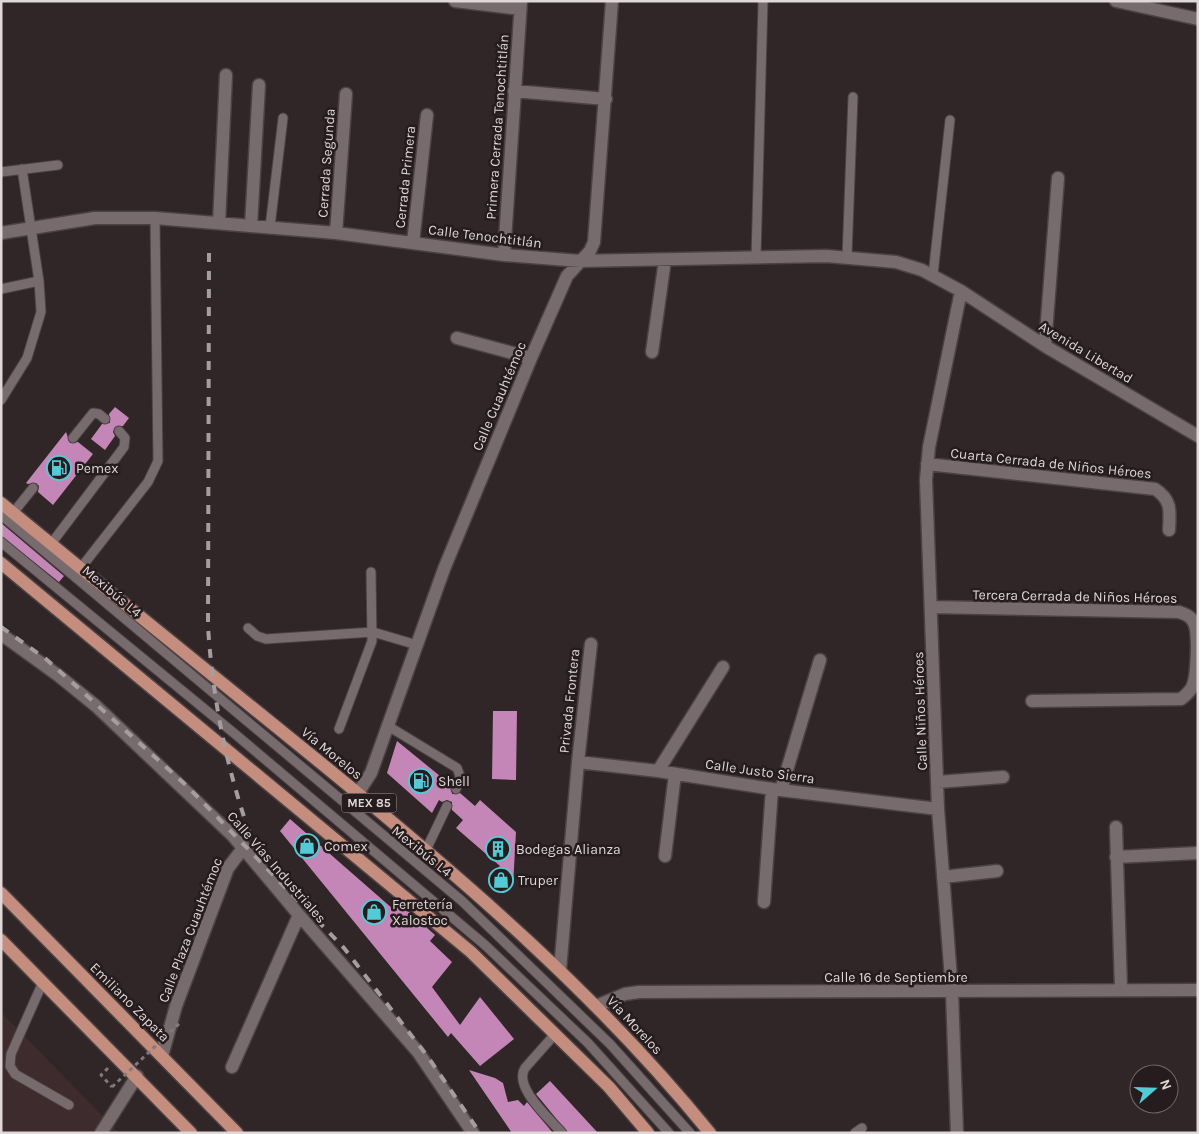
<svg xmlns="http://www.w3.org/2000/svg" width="1199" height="1134" font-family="Karla,sans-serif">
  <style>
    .built { fill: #3d2b2e }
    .building { fill: #c386b7 }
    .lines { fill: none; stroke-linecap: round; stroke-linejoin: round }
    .lane-casing { stroke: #4c4244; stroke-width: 11 }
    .street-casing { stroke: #4c4244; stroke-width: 15 }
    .primary-casing { stroke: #4c4244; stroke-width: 15 }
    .path { stroke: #82797a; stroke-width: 3; stroke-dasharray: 4 4; stroke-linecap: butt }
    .lane { stroke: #786b6d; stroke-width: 9 }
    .street { stroke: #786b6d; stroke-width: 12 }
    .primary { stroke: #c48d7d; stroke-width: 12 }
    .rail { stroke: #a69d9e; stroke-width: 4; stroke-dasharray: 9 9; stroke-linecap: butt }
    .path-bridge { stroke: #82797a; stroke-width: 3; stroke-dasharray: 4 4; stroke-linecap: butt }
    .labels { text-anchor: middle; stroke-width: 5; stroke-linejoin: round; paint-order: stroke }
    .shield { fill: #261c1d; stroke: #a89fa0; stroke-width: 1 }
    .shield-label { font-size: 12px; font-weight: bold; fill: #dfd7d8 }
    .street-label { font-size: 14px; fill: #dfd7d8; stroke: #261c1d }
    .poi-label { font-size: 14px; fill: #dfd7d8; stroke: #261c1d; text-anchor: start }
  </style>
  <rect width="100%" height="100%" fill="#302527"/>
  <path class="built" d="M1,1012L119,1133H1Z"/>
  <path class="building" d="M115,407L129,418L123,426L115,427L113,432L115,436L105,450L91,439L102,424L110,423L109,414Z
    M66,432L70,443L78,442L93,454L53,505L38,492L39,486L36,483L28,484L26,483Z
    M1,523L64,576L59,582L1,536Z
    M493,711H517L516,780L492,779Z
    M397,741L451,785L452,794L460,793L475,806L480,800L516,832L513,886L495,871L500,866L456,828L463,820L452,810V802L447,800L442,802L439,800L432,813L387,773Z
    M290,819L393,909L399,903L435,935L430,941L452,962L432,987L460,1025L480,997L514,1039L480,1066L451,1033L448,1037L280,831Z
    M469,1070L495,1078L503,1083L508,1102L518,1100L524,1106L527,1102L553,1133H512Z
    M550,1081L598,1133H568L536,1094Z"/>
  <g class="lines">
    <defs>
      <path id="lane" d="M1,172L58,165
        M270,227L283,118
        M847,257L853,97
        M756,258L763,1
        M933,275L950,120
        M1,289L39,281
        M1,400L27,358L41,312L39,281L22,169
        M73,438L93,413L99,414L105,419
        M13,513L33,488
        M1,515L462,901L610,1044L690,1133
        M1,542L235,734L485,945L588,1043L669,1133
        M51,544L124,447L125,438L119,431
        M80,569L148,482L158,461L155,218
        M248,628L257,636L266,639L373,632L417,645
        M388,726L457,768L460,776L456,789
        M339,729L372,641L371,572
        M426,850L447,806
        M43,982L11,1054L10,1066L15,1074L69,1105
        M556,1033L525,1068C513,1087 549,1118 562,1133
        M855,1133L862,1128"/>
      <path id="street" d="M455,1L520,9
        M1116,1L1198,19
        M514,91L606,99
        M219,223L226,75
        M251,226L259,85
        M1,233L95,218H155L336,233L504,255L580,261L826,256L896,262L922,270L961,291L1045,346L1198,436
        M336,233L346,94
        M413,243L427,115
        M504,255L521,1
        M457,338L531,358
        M1045,346L1058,178
        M652,352L665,260
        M927,464L1155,489C1172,500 1170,511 1169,530
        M931,607L1179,612C1185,614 1191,616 1194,623C1199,633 1197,674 1193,685C1191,691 1186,695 1181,699L1032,701
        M1,634L59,676L96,706L233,836L299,915L418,1052L473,1133
        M578,762L658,771L772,789L938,809
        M658,771L723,667
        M938,782L1003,777
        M781,790L820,660
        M358,793L371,773L444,569L531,358L567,276L590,251L594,242L612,1
        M1116,827L1121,989
        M665,856L675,774
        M1116,857L1198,853
        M943,877L997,871
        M764,902L772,789
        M560,970L578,762L591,644
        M596,1006L625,994L639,992L1198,990
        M162,1056L176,1006L228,868L244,847
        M232,1067L299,915
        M101,1133L137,1076
        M957,1133L952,992L938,809L926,480L929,447L961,291"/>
      <path id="primary" d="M1,503C109,592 218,679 327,768C464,880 598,995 710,1133
        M1,563L471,952L609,1087L648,1133
        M1,893L237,1133
        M1,940L191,1133"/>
    </defs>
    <use href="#lane" class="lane-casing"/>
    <use href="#street" class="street-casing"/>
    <use href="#primary" class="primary-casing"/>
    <path class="path" d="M108,1068L101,1075L112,1087"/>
    <use href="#lane" class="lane"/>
    <use href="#street" class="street"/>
    <use href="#primary" class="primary"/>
    <path class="rail" d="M209,253L208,626C213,706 229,781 258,856
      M1,627L46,659L187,786L344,948L428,1057L480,1133"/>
    <path class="path-bridge" d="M112,1087L181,1022"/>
  </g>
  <defs>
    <symbol id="fuel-ring" viewBox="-11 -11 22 22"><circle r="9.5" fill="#261c1d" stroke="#52cbd7" stroke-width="1.5"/><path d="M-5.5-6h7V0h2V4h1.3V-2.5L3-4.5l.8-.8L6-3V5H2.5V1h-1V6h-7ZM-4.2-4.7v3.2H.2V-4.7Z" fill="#52cbd7"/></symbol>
    <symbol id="shop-ring" viewBox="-11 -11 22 22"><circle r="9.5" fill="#261c1d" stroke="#52cbd7" stroke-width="1.5"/><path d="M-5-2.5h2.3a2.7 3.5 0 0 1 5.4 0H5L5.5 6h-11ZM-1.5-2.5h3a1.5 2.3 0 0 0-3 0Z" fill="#52cbd7"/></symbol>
    <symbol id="building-ring" viewBox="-11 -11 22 22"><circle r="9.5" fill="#261c1d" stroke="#52cbd7" stroke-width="1.5"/><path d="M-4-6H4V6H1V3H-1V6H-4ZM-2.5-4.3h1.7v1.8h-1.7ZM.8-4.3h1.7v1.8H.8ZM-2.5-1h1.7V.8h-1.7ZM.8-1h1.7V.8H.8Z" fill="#52cbd7"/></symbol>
  </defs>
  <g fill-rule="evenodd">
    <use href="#fuel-ring" x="45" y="454" width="28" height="28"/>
    <use href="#fuel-ring" x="407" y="767" width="28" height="28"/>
    <use href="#shop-ring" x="293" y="832" width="28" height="28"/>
    <use href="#building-ring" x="484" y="835" width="28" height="28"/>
    <use href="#shop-ring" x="487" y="866" width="28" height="28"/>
    <use href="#shop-ring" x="360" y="898" width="28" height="28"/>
  </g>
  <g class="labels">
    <rect class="shield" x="341.5" y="793.5" width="55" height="19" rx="4"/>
    <g class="shield-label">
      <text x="369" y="807">MEX 85</text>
    </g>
    <g class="street-label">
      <text transform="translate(497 127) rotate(-86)" y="5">Primera Cerrada Tenochtitlán</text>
      <text transform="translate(326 163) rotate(-86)" y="5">Cerrada Segunda</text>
      <text transform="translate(405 177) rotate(-84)" y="5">Cerrada Primera</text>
      <text transform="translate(485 236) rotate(7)" y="5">Calle Tenochtitlán</text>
      <text transform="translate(1086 352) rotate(31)" y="5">Avenida Libertad</text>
      <text transform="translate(499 396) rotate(-67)" y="5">Calle Cuauhtémoc</text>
      <text transform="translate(1051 463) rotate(6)" y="5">Cuarta Cerrada de Niños Héroes</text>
      <text transform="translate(112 591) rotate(40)" y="5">Mexibús L4</text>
      <text transform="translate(1075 596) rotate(1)" y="5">Tercera Cerrada de Niños Héroes</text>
      <text transform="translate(569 701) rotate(-84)" y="5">Privada Frontera</text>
      <text transform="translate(920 711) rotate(-92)" y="5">Calle Niños Héroes</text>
      <text transform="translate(332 753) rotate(39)" y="5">Vía Morelos</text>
      <text transform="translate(760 771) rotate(8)" y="5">Calle Justo Sierra</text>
      <text transform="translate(422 851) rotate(39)" y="5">Mexibús L4</text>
      <text transform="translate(277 867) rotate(49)" y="5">Calle Vías Industriales</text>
      <text transform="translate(190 930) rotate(-69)" y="5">Calle Plaza Cuauhtémoc</text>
      <text x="896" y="982">Calle 16 de Septiembre</text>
      <text transform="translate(130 1002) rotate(45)" y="5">Emiliano Zapata</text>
      <text transform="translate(635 1025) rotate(47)" y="5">Vía Morelos</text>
    </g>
    <g class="poi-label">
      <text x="76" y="473">Pemex</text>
      <text x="438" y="786">Shell</text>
      <text x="324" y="851">Comex</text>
      <text x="516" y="854">Bodegas Alianza</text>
      <text x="518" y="885">Truper</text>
      <text x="392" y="909">Ferretería<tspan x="392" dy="16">Xalostoc</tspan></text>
    </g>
  </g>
  <rect width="1199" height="1134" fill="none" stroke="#dfd7d8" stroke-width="5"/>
  <g transform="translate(1154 1089) rotate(70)"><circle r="24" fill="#261c1d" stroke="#706768"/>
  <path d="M0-4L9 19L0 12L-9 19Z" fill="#52cbd7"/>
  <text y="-8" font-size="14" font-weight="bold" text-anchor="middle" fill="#dfd7d8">N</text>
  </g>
</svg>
